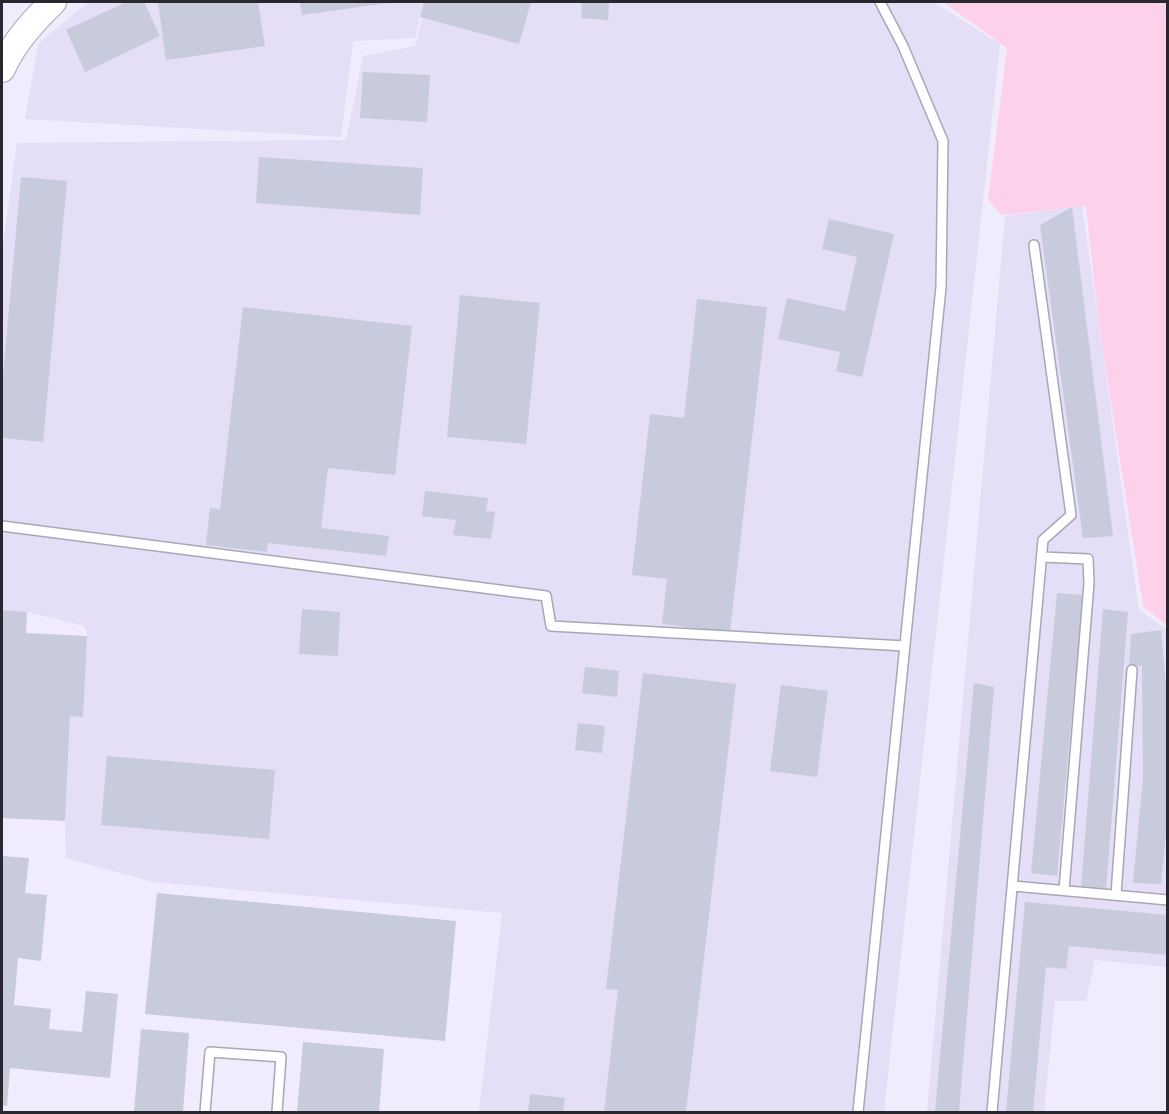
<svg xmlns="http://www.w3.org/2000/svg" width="1169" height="1114" font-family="'Crimson Pro',serif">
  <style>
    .built { fill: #e4def6 }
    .green { fill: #fdd1ec }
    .building { fill: #c7cbdb }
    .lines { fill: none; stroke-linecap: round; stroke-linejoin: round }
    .service-casing { stroke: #a9a6b6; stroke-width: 12 }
    .secondary-casing { stroke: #a9a6b6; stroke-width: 28 }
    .service { stroke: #fff; stroke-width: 9 }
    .secondary { stroke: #fff; stroke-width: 26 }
  </style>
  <rect width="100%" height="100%" fill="#f0ecfd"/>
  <path class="built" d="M88,2H424L415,38L353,41L341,137L25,119L38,44Z
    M426,2H934L1000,44L884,1112H479L502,913L153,882L66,858L65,821L70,716L87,636L84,626L27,612L2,610V251L17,143L346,140L363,56L415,46Z
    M1082,206L1139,610L1167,629V967L1095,960L1086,1001H1055L1044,1112H927L1005,216Z"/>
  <path class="green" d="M943,2H1167V626L1143,606L1099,327L1086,206L1002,215L988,200L1007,48Z"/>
  <path class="building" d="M126,2H144L160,36L85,72L66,30Z
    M158,2H258L265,46L166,60Z
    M300,2H388V3L302,15Z
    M424,2H531L519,44L420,17Z
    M582,2H609L608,20L581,18Z
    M363,72L430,75L427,122L360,118Z
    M259,157L423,168L420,215L256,203Z
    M21,177L67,181L43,442L2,438V386Z
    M1072,207L1113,536L1083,538L1040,225Z
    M829,219L894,234L862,377L836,371L840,352L778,339L787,298L845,311L857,257L822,249Z
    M460,295L540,303L526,444L447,437Z
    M697,299L767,307L730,632L662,624L667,579L632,575L650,414L684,418Z
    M243,307L412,326L395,475L328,468L321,528L389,536L386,556L268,543L267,552L206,545L210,508L220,509Z
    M425,491L488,498L486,511L495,512L491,539L453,535L456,520L422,516Z
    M1057,593L1083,595L1057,876L1031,873Z
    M302,609L340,612L338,656L299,654Z
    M1103,609L1128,612L1106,890L1081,888Z
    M2,610L27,612L26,633L87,636L83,717L70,716L65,821L2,818Z
    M1161,630L1168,706V814L1161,884L1133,883L1143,778L1142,666L1129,665L1131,634Z
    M585,667L619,671L617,697L582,693Z
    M643,673L736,684L686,1112H604L618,990L606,989Z
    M974,683L994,687L959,1112H935Z
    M781,685L828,691L817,777L770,771Z
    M578,723L605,726L602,753L575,750Z
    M107,756L275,770L269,839L101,825Z
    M2,856L29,858L25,893L47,895L41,961L18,958L14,1005L51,1009L49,1029L82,1032L86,991L118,994L110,1078L10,1068L7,1106L2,1105Z
    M157,893L456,921L445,1041L145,1014Z
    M1025,902L1168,915V955L1069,946L1066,969L1046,967L1033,1112H1006Z
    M141,1029L189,1033L183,1112H134Z
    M303,1042L384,1049L379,1112H297Z
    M530,1094L565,1098L563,1112H528Z"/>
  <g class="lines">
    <defs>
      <path id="service" d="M2,526L546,596L551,626L905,646
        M1042,557L1088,559L1089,583L1064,890
        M1013,886L1168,900
        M1116,895L1132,670
        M205,1112L210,1052L281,1057L277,1112
        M858,1112L941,287L943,141L903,46L880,2
        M992,1112L1043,540L1071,515L1034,245"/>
      <path id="secondary" d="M2,69C13,43 33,21 53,2"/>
    </defs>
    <use href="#service" class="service-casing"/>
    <use href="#secondary" class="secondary-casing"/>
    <use href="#service" class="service"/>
    <use href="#secondary" class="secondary"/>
  </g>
  <rect width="1169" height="1114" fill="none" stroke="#2a282f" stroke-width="6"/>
</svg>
